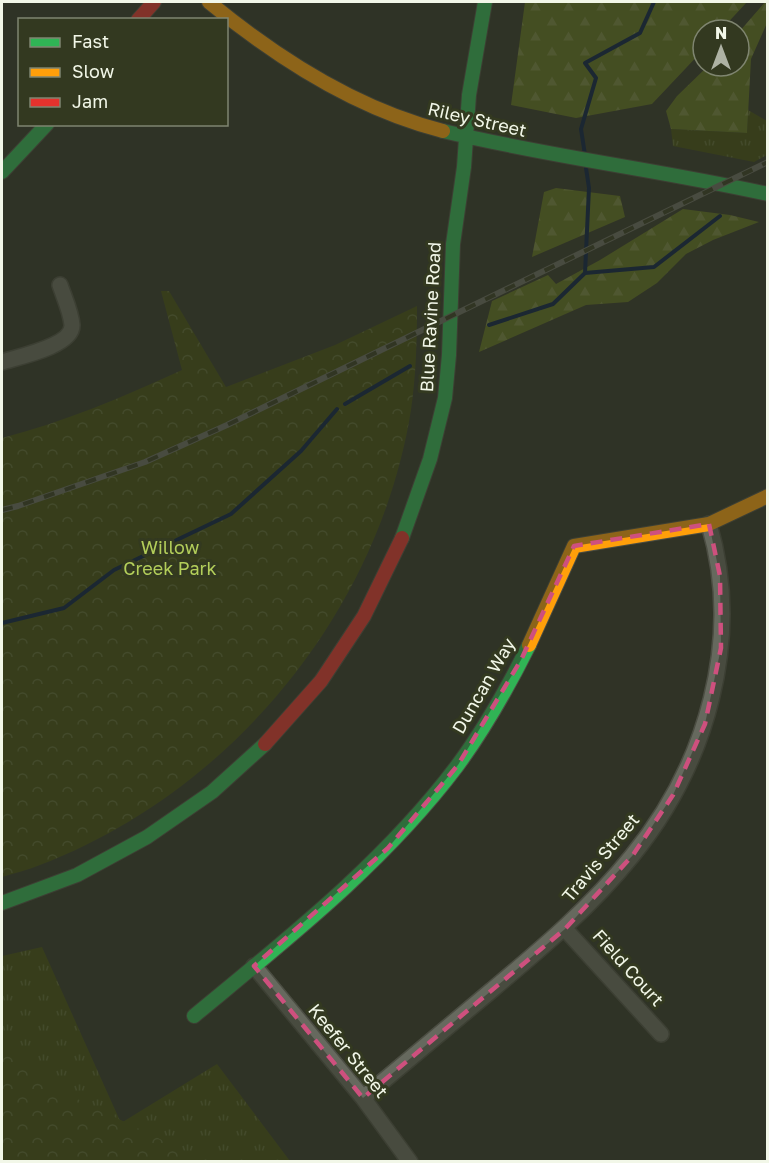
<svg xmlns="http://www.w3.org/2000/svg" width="769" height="1163" font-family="'Golos Text',sans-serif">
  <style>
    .grass { fill: url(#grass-tufts) }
    .forest { fill: url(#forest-firs) }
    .park { fill: url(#park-crowns) }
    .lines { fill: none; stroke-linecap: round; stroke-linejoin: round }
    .stream { stroke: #041941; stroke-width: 4 }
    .street-casing { stroke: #4c4e43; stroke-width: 18 }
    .fast-casing { stroke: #4c4e43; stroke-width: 16 }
    .slow-casing { stroke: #4c4e43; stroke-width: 16 }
    .jam-casing { stroke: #4c4e43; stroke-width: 16 }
    .street { stroke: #66695e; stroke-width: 15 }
    .fast { stroke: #30b455; stroke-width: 14 }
    .slow { stroke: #ff9f0a; stroke-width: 14 }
    .jam { stroke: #e5322d; stroke-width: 14 }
    .rail-casing { stroke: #67695f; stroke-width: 6 }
    .rail { stroke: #333920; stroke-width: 4; stroke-dasharray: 11; stroke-linecap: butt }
    .marked { fill: none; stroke: #ce507e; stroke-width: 4.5; stroke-dasharray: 12 8; stroke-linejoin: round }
    .labels { text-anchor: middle; stroke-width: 6; stroke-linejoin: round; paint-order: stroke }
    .street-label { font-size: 18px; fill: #f2f7e8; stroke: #333920 }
    .park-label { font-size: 18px; fill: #b3ce5a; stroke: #333920 }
  </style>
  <defs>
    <pattern id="grass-tufts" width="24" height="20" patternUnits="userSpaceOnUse" patternTransform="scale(1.5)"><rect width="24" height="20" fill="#404b0f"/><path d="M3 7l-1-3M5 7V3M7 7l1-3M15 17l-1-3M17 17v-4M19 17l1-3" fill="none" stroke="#5c6632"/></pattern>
    <pattern id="forest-firs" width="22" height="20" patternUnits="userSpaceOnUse" patternTransform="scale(1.5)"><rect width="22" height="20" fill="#5e6f1d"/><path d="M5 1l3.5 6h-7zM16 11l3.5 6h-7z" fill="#76843e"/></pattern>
    <pattern id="park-crowns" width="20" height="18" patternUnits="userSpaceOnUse" patternTransform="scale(1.5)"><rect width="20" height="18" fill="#404b0f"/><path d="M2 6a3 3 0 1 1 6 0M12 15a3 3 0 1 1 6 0" fill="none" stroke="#5c6632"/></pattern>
  </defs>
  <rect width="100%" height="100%" fill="#303326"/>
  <path class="grass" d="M748,110L767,121V155L754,162L673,146L671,129L747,133Z
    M42,947L121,1123L217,1064L290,1161H2V956Z"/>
  <path class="forest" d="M525,2H747L721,30H703V50L652,104L576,118L511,105Z
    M765,2H767V23L751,59L747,133L671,129L666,111L677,96L708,66H739V32Z
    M556,188L620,196L625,217L532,257L544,192Z
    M683,209L730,215L759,222L713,240L686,254L657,283L628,302L586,305L479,352L492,301L548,275L556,284L600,260Z"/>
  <path class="park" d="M161,291H169L226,387L335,345L417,306C417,341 416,376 411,410C379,612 231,792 40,865C28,870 14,873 2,877V438C64,422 123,397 182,370Z
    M2,1041L65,1093L193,1155L201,1161H3L2,1160Z"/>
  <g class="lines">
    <path class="stream" d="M585,155L581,129L596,78L585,63L640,33L654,2
      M585,273L589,188L586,168
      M489,325L553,304L585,273L654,267L720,216
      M345,404L410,366
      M2,623L64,608L114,570L231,514L301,451L337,409"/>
    <defs>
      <path id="street" d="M2,362C18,357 73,346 72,325C71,312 64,297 60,285
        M565,929L661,1034
        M254,966L363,1098L410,1162
        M363,1098C406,1062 449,1026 492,990C542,948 591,907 632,856C707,764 743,639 709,524"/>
      <path id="fast" d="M443,131C551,157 660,170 768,194
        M2,172L47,124
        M402,538L430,459L445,398L449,355L453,244L464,167L469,95L485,2
        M2,903L77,875L147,837L212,792L265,744
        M194,1016C287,939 384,863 457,766C485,728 508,687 529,645"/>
      <path id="slow" d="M209,2C278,59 356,109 443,131
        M529,645L574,546L709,524L768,496"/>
      <path id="jam" d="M138,20L154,2
        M265,744L321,681L364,616L402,538"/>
    </defs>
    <use href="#street" class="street-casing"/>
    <use href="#fast" class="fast-casing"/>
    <use href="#slow" class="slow-casing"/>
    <use href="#jam" class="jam-casing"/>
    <use href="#street" class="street"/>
    <use href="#fast" class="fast"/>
    <use href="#slow" class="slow"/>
    <use href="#jam" class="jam"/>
    <defs>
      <path id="rail" d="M2,510L18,506L145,462L227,425L768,162"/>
    </defs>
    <use href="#rail" class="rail-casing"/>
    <use href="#rail" class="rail"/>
  </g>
  <path d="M0 0H769V1163H0ZM709,524L720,576L721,648L705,724L673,795L633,855L565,929L363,1098L254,966L388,848L458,765L521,660L574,546Z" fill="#303326" fill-opacity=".55" fill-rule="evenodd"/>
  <path class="marked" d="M709,524L720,576L721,648L705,724L673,795L633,855L565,929L363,1098L254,966L388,848L458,765L521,660L574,546Z"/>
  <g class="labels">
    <g class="street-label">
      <text transform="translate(477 120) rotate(13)" y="6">Riley Street</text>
      <text transform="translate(431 317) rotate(-87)" y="6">Blue Ravine Road</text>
      <text transform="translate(484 686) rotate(-60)" y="6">Duncan Way</text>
      <text transform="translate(601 858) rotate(-50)" y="6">Travis Street</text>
      <text transform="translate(628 968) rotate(48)" y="6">Field Court</text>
      <text transform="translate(348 1051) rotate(51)" y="6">Keefer Street</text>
    </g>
    <g class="park-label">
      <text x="170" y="554">Willow<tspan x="170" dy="21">Creek Park</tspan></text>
    </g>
  </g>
  <rect width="769" height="1163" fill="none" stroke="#f2f7e8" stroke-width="6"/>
  <rect x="18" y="18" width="210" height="108" fill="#333920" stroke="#7f8570" stroke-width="1.5"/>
  <rect x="30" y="38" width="30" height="9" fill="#30b455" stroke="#7f8570" stroke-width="1.5"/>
  <text x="72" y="48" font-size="18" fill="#f2f7e8">Fast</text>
  <rect x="30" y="68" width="30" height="9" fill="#ff9f0a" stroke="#7f8570" stroke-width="1.5"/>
  <text x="72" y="78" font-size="18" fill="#f2f7e8">Slow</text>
  <rect x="30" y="98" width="30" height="9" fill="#e5322d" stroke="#7f8570" stroke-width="1.5"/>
  <text x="72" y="108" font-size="18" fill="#f2f7e8">Jam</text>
  <g transform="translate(721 48)"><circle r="28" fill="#333920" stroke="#7f8570" stroke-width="1.5"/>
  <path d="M0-4.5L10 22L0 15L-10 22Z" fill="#aeb2a4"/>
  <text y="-9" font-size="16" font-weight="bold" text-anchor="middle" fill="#f2f7e8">N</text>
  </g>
</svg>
